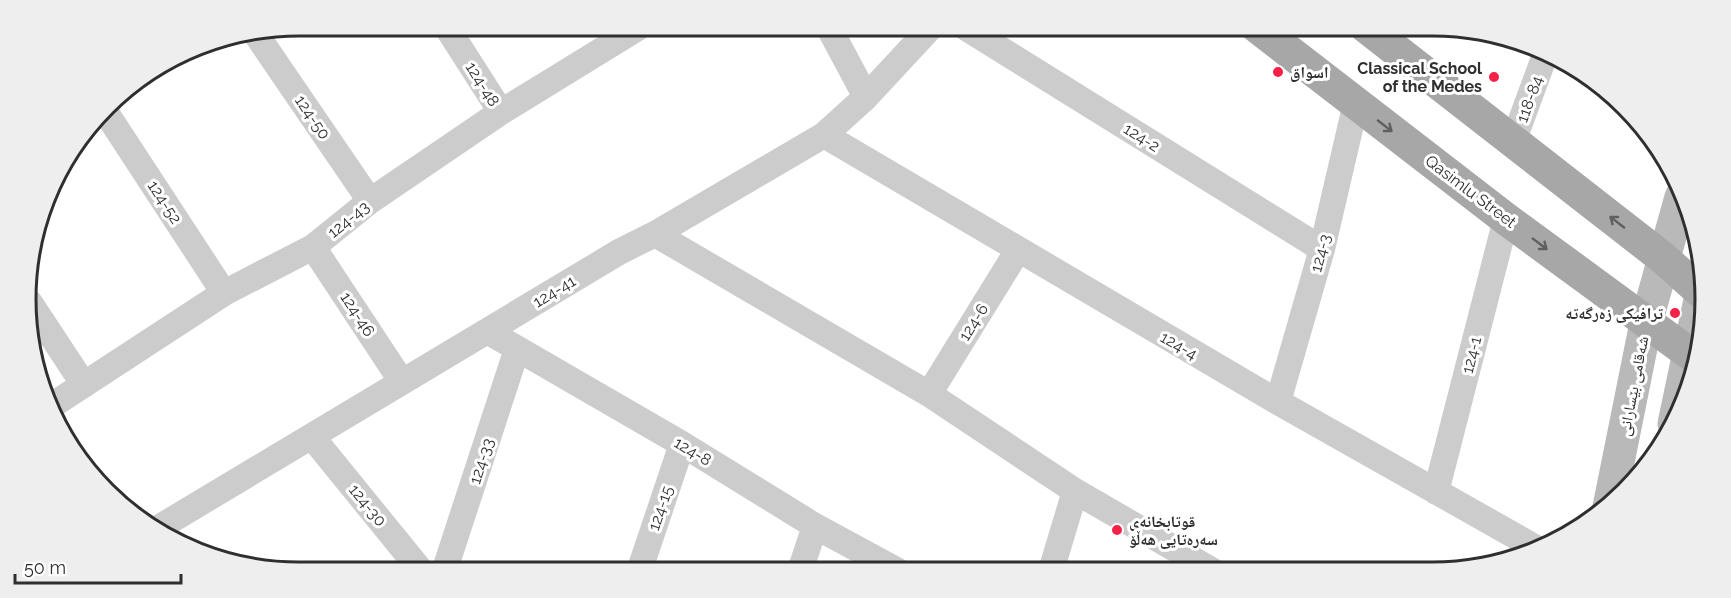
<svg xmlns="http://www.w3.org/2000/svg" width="1731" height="598" font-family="Raleway,'Noto Naskh Arabic',sans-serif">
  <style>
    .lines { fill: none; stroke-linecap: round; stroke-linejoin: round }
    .minor { stroke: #ccc; stroke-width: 26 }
    .secondary { stroke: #b9b9b9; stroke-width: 33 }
    .primary { stroke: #a7a7a7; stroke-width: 33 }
    .oneway { stroke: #5f5f5f }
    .poi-dot { fill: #f52147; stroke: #fff; stroke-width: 2 }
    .labels { text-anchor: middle; stroke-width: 6; stroke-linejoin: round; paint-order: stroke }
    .poi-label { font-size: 16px; font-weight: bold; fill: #2f2f2f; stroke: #fff; text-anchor: end }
    .street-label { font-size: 16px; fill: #2f2f2f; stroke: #fff }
    .rim { fill: none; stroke: #2f2f2f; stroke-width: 3 }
  </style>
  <rect width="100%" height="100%" fill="#fff"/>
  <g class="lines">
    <path class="minor" d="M446,26L501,112
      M828,26L866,97
      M963,26L1322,249
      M256,34L370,201
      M105,111L224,293
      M824,135L1278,402L1538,549
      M1513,142L1545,55
      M655,234L929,394L1075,491L1213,571
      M313,247L402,382
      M30,303L84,385
      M487,331L682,444L815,526L898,571
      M929,394L1018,250
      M1278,402L1322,249L1356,103
      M51,406L224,293L313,247L370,201L501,112L641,26
      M313,438L422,572
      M1436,492L1506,219
      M155,530L619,252L655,234L824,135L866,97L932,26
      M800,571L815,526
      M1051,571L1075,491
      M444,572L517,349
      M639,572L682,444"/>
    <path class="secondary" d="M1674,424L1701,295
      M1609,507L1646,323L1681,197"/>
    <path class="primary" d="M1256,26L1506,219L1697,359
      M1365,26L1663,258L1701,292"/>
  </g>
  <defs><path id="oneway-shaft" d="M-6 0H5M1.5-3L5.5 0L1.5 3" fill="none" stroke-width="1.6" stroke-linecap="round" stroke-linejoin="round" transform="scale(1.5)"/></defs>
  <g class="oneway">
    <use href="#oneway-shaft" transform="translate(1385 126) rotate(38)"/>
    <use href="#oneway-shaft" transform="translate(1617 222) rotate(-142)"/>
    <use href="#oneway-shaft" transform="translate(1540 244) rotate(37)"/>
  </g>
  <g class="poi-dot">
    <circle cx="1278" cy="72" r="6"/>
    <circle cx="1494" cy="77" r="6"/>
    <circle cx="1675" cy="313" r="6"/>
    <circle cx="1117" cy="530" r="6"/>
  </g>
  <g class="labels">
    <g class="poi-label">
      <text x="1482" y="74">Classical School<tspan x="1482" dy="18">of the Medes</tspan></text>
      <text x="1290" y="78" text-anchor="start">اسواق</text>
      <text x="1663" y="319">ترافیکی زەرگەتە</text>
      <text x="1129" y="527" text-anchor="start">قوتابخانەی<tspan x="1129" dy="18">سەرەتایی هەڵۆ</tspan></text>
    </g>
    <g class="street-label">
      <text transform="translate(483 84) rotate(58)" y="6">124-48</text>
      <text transform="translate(1529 99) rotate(-70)" y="6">118-84</text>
      <text transform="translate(313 117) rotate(56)" y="6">124-50</text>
      <text transform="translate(1142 137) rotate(32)" y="6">124-2</text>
      <text transform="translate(1471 191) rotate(37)" y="6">Qasimlu Street</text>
      <text transform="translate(165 202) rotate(57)" y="6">124-52</text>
      <text transform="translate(348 219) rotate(-39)" y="6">124-43</text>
      <text transform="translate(1320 253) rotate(-75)" y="6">124-3</text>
      <text transform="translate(554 291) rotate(-31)" y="6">124-41</text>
      <text transform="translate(358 314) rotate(57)" y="6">124-46</text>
      <text transform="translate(973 322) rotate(-58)" y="6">124-6</text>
      <text transform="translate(1179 345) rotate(30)" y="6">124-4</text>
      <text transform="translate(1471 355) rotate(-76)" y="6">124-1</text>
      <text transform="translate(1633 386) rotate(-79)" y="6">شەقامی بێسارانی</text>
      <text transform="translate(693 451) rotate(31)" y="6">124-8</text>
      <text transform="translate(481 461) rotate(-72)" y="6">124-33</text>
      <text transform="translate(368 505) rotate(51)" y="6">124-30</text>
      <text transform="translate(660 508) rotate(-71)" y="6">124-15</text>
    </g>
  </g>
  <path d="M0 0H1731V598H0ZM299 36H1432A263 263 0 0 1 1695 299V299A263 263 0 0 1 1432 562H299A263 263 0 0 1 36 299V299A263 263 0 0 1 299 36Z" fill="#eee" fill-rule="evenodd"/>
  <path class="rim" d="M299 36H1432A263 263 0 0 1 1695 299V299A263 263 0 0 1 1432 562H299A263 263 0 0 1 36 299V299A263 263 0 0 1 299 36Z"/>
  <path d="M15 574v9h166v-9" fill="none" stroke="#2f2f2f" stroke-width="3"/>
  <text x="24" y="574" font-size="18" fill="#2f2f2f" stroke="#ffffff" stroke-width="4.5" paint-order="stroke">50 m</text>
</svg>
